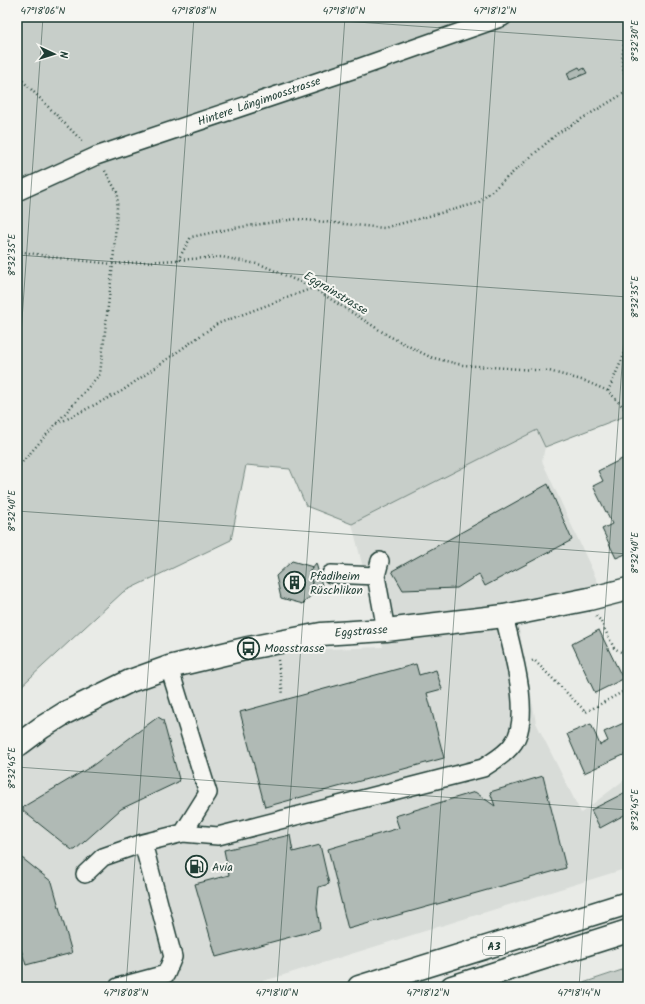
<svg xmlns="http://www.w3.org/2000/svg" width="645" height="1004" font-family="Kalam,sans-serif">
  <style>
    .built { fill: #d8dcd8 }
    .green { fill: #c7cec9; stroke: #73867e }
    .building { fill: #b0bab5; stroke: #1f3d34 }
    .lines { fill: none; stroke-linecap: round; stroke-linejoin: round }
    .minor-casing { stroke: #1f3d34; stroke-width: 20 }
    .major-casing { stroke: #1f3d34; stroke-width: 25 }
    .highway-casing { stroke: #1f3d34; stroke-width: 25 }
    .path { stroke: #1f3d34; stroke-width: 2.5; stroke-dasharray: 1 3; stroke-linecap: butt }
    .minor { stroke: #f6f6f2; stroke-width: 17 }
    .major { stroke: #f6f6f2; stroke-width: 22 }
    .highway { stroke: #f6f6f2; stroke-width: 22 }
    .ticks { fill: none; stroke: #1f3d34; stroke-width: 1; stroke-opacity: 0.45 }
    .labels { text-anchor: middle; stroke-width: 4; stroke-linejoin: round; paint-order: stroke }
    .shield { fill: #f6f6f2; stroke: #60746d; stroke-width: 1 }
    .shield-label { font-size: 11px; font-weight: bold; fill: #1f3d34 }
    .street-label { font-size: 12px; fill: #1f3d34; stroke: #f6f6f2 }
    .poi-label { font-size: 12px; fill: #1f3d34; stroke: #f6f6f2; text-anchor: start }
    .neatline { fill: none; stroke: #1f3d34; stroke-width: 1.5 }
    .ticks-label { font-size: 10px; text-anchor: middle; fill: #1f3d34 }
  </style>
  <rect width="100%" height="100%" fill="#e9ebe7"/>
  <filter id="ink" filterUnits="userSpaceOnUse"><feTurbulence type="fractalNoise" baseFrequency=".025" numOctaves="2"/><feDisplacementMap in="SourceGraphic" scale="8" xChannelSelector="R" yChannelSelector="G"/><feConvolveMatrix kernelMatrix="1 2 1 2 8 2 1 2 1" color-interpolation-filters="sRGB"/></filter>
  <g filter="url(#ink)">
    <path class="built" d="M537,430L545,447L542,461L600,587L515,606L536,723L581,813L628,777V868L274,978L240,987H17V761L19,758L68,723L152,683L298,650L383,647L352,524Z"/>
    <path class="green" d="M17,17H628V411L625,416L545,447L537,430L352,524L306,506L290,469L246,465L231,540L123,592L17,690Z
      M628,968V987H571Z"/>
    <path class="building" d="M579,67L581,70L584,68L587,73L570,80L567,73Z
      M628,456V523L624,525L628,534V553L616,558L602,529L612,524L593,486L603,481L598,471Z
      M548,484L572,540L485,586L479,574L457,588L403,590L392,571Z
      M292,561L313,567L309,572L310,576L312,578L311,580L313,585L318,588L303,604L281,598L276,576Z
      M316,563L323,589L313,585L311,580L312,578L310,576L309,572Z
      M599,630L623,679L595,693L572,644Z
      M416,664L419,675L436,670L442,689L427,693L444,758L265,807L240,712Z
      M158,717L163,720L179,779L178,782L121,809L75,850H72L23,811V807L92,766Z
      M628,721V753L584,773L567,734L591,724L600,745L608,741L604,732Z
      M543,776L566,868L348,929L328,849L399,828L395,816L475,792L495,806L490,792Z
      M628,791V813L600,828L591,810Z
      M290,835L293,852L320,845L329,884L319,887L317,907L320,929L216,957L195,884L229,875L224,850Z
      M17,854L52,882L72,953L26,965L17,937Z"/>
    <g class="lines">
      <defs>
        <path id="minor" d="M17,192L96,156L358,68L503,17
          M380,561L376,576L386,630
          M331,574L376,576
          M169,667L208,793L183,833
          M85,874L103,857L143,843L183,833L218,836L483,768C493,761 505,755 512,745C534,719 511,647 504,616
          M118,987L166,974L173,957L143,843"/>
        <path id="major" d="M17,746L41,728L65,713L130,681L169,667L249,648L321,634L386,630L504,616L589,599L628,589"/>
        <path id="highway" d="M359,987L628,903
          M452,987L628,931"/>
      </defs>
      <use href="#minor" class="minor-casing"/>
      <use href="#major" class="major-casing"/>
      <use href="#highway" class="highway-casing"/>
      <path class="path" d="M627,17L622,60L627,91L628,118
        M17,75L84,143
        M17,251L59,258L113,264L222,257L262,265L313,288L389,336L430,357L462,365L549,371L585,381L608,391L628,412
        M178,260L191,237L234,228L296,219L384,228L478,203L558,133L628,91
        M608,391L628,346
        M57,424L122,391L217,324L313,288
        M17,468L100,374L113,264L118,194L104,169
        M596,616L600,620L614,648L623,653L628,662
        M278,660L283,695
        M532,661L534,660L586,712L628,689"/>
      <use href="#minor" class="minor"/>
      <use href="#major" class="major"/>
      <use href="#highway" class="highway"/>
    </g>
  </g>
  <path class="ticks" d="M286,17L628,41M17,255L628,297M17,392L43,17M17,511L628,554M17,767L628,810M126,987L194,17M277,987L345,17M428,987L496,17M579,987L628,279"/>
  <defs>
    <symbol id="building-ring" viewBox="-11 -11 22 22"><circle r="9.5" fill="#f6f6f2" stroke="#1f3d34" stroke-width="1.5"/><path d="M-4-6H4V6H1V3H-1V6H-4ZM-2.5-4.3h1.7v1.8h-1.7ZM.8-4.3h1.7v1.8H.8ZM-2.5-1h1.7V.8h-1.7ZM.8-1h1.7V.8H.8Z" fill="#1f3d34"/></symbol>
    <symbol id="bus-ring" viewBox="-11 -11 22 22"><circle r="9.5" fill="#f6f6f2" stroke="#1f3d34" stroke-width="1.5"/><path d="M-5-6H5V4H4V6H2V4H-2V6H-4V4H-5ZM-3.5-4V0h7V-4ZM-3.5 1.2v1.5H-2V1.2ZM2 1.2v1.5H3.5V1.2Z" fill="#1f3d34"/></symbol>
    <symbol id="fuel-ring" viewBox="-11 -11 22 22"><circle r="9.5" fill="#f6f6f2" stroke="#1f3d34" stroke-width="1.5"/><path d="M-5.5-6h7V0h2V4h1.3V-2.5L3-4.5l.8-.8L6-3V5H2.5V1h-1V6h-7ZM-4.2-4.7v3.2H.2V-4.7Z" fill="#1f3d34"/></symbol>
  </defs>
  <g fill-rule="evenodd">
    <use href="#building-ring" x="282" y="570" width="25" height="25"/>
    <use href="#bus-ring" x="236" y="636" width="25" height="25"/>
    <use href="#fuel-ring" x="184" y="854" width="25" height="25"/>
  </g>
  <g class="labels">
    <rect class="shield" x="483" y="937" width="22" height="18" rx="3"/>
    <g class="shield-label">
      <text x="494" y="950">A3</text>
    </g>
    <g class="street-label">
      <text transform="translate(259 101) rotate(-19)" y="4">Hintere Längimoosstrasse</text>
      <text transform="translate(336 293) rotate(31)" y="4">Eggrainstrasse</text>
      <text transform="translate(361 631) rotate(-4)" y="4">Eggstrasse</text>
    </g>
    <g class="poi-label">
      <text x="310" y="580">Pfadiheim<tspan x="310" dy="14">Rüschlikon</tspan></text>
      <text x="264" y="652">Moosstrasse</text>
      <text x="212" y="871">Avia</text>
    </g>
  </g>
  <rect width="645" height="1004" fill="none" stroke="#f6f6f2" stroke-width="44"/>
  <g transform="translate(54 54) rotate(94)" stroke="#f6f6f2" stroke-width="3" paint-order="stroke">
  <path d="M0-3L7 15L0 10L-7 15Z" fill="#1f3d34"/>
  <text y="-6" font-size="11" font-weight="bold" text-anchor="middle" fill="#1f3d34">N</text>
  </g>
  <rect x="22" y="22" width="601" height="960" class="neatline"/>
  <g class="ticks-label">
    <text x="43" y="14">47°18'06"N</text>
    <text x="194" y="14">47°18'08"N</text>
    <text x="344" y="14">47°18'10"N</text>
    <text x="495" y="14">47°18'12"N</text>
    <text transform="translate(634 41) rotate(-90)" y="4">8°32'30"E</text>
    <text transform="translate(11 255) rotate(-90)" y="4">8°32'35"E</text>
    <text transform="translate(634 297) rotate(-90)" y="4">8°32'35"E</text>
    <text transform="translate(11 511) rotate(-90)" y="4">8°32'40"E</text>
    <text transform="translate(634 553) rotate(-90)" y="4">8°32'40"E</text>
    <text transform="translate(11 768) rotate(-90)" y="4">8°32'45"E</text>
    <text transform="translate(634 810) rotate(-90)" y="4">8°32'45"E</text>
    <text x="126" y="996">47°18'08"N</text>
    <text x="277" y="996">47°18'10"N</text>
    <text x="428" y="996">47°18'12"N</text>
    <text x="579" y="996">47°18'14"N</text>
  </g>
</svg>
